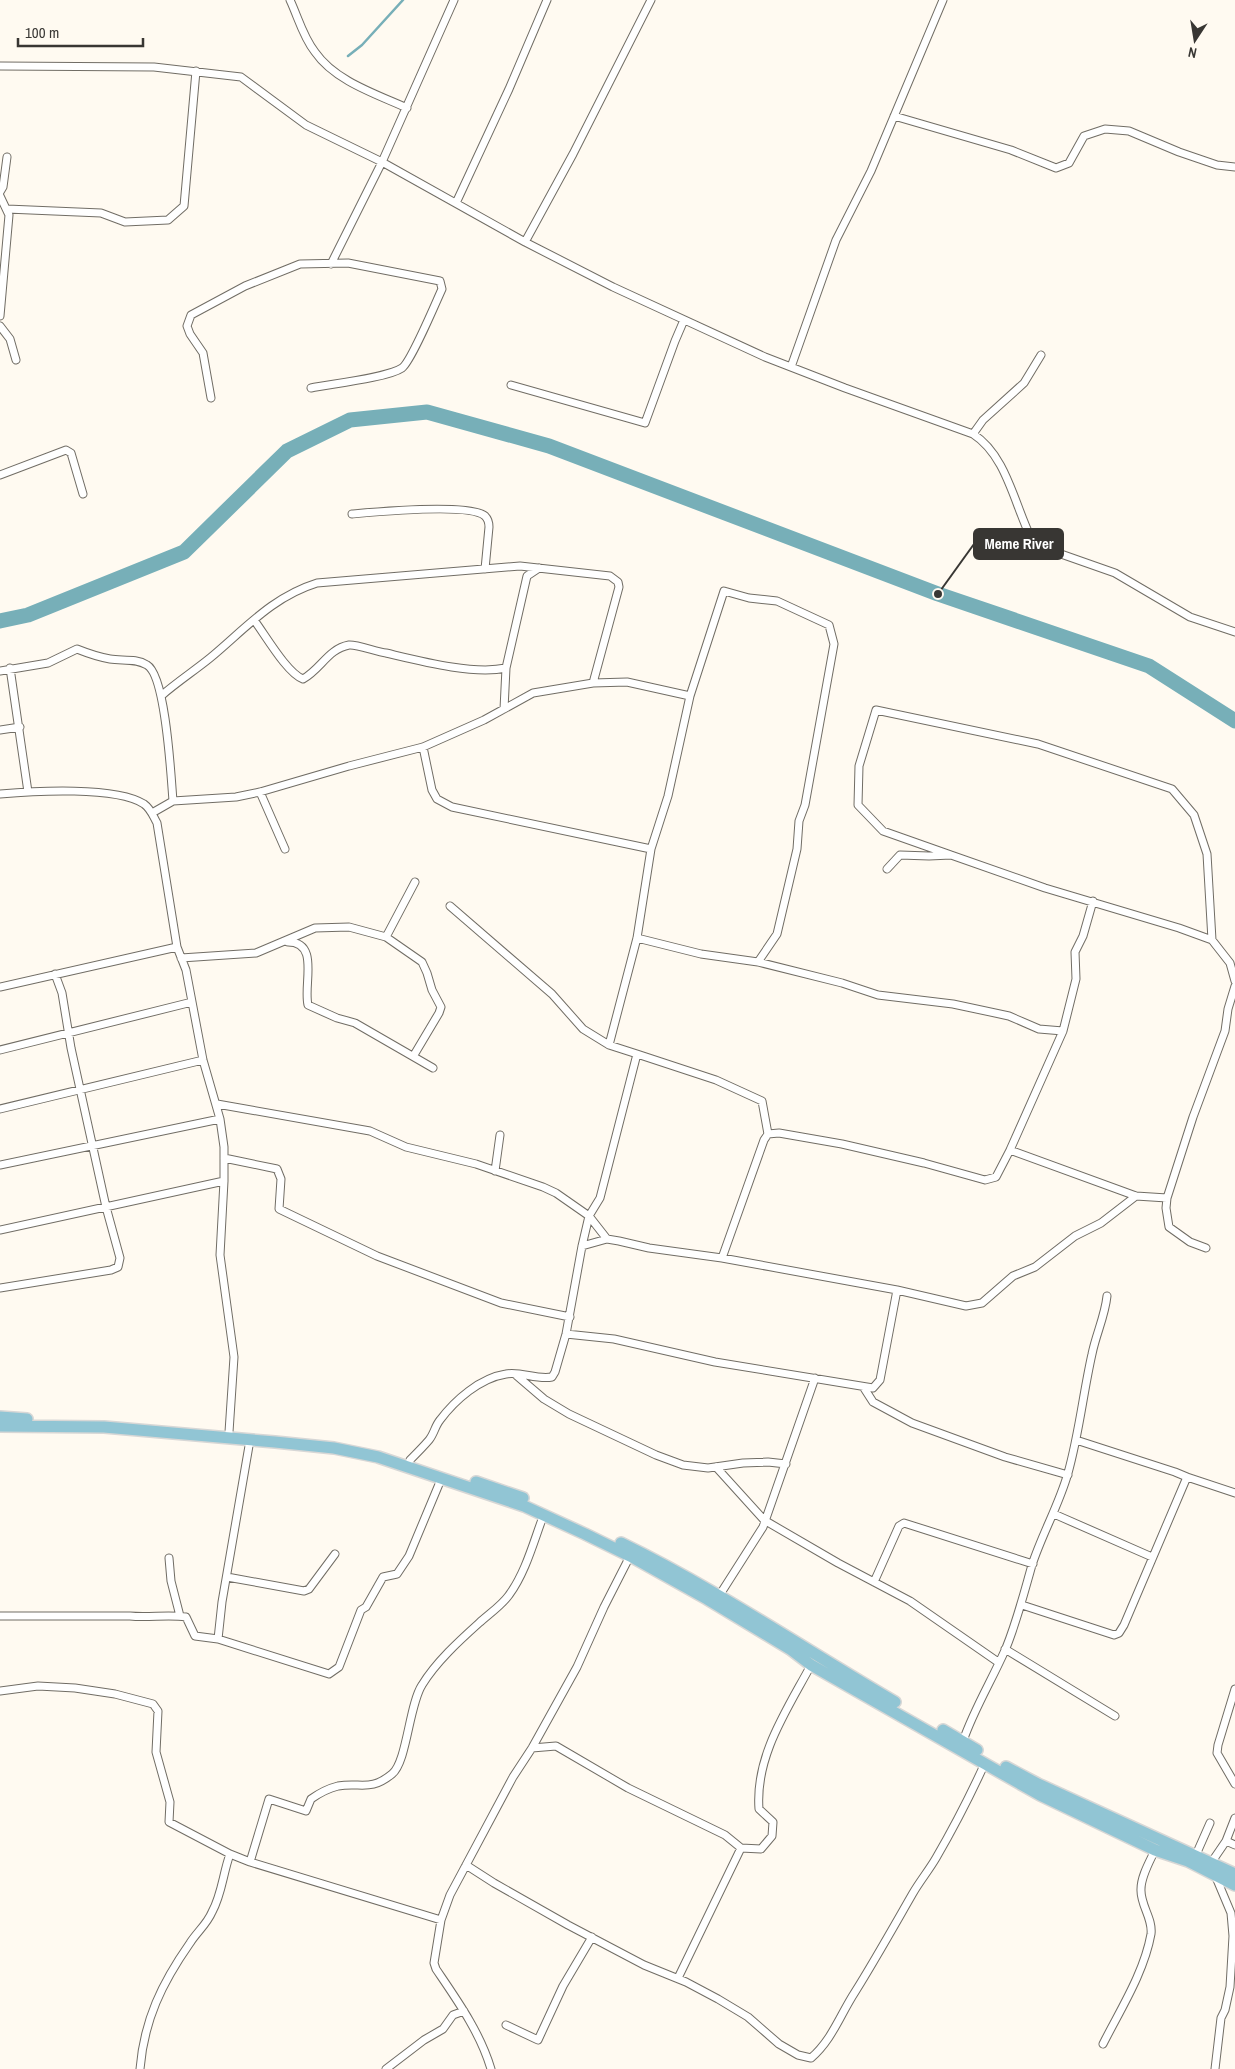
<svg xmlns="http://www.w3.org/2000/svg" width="1235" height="2069" font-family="'Archivo Narrow',sans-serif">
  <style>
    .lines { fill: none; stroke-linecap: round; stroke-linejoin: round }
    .stream { stroke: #77afb8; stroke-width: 2.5 }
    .river { stroke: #77afb8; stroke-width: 15 }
    .minor-casing { stroke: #716d65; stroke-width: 9 }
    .primary-casing { stroke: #d7d7d6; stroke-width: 14 }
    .minor { stroke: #fff; stroke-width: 7 }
    .primary { stroke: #91c5d4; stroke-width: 11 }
    .leader { fill: none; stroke: #383633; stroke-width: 2 }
    .callout-dot { fill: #383633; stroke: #fffaf1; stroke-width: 2 }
    .callout { fill: #383633; stroke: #383633; stroke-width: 2 }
    .callout-label { font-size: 15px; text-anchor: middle; font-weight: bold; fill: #fff }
  </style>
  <rect width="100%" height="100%" fill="#fffaf1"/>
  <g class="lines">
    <path class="stream" d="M348,56L362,45L403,0"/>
    <path class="river" d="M0,621L28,615L184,552L287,451L350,420L427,412L549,446L938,594L1149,666L1235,721"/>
    <defs>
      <path id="minor" d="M290,0C298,17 303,37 315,52C335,81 376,94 407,108
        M0,66L154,67L241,77L306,125L382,162L525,242L613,287L765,357L845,388L973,434C1006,455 1014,503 1031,538L1041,547L1115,573L1190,617L1235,632
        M894,116L1011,150L1056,168L1069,163L1084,136L1105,129L1129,131L1179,152L1217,165L1235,167
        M0,192L3,187L7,157
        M0,196L9,215L0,316
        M456,203L509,89L547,0
        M7,209L101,213L125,222L168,220L184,206L196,71
        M525,242L573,154L651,0
        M331,264L382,162L454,0
        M0,326L10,339L16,360
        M791,367L836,240L871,171L943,0
        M511,385L645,423L675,341L684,320
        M211,398L203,353L190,334L187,326L191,315L245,286L300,264L348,263L440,281L442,289C436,302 411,362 402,368C387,378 330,384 311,388
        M973,434L983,420L1024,383L1041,355
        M0,475L66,450L71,453L83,494
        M352,514C374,512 470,503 485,516C488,519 489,523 489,527L485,569
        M254,620C266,636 287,673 303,679C321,669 328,649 349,645C356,644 377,652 386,653C420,661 473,675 506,668
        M10,668L28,792
        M0,671L48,663L77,649C87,653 99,657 110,659C122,661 136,658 147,665C166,676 171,777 173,801
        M161,696C177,682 194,671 210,658C245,629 272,597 317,583L520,566L610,576L618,582L619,587L593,683
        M504,709L506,668L527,576L539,568
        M0,730L20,727
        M423,747L432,790L437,799L452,807L651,849
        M260,792L285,849
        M0,794C34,791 116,786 144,804C151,809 153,816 157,823L177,947L186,970L203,1060L220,1119L224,1147V1181L220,1255L234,1357L229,1432
        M152,813L173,801L236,797L260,792L349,766L423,747L484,720L533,693L593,683L627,682L690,696
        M951,855L883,831L858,805L859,766L876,710L1038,744L1172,789L1194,815L1207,854L1212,940
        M887,869L900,855L929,856L951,855L1045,888L1179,928L1212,940L1230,963L1235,981
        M386,937L415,882
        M637,938L701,954L758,962L842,983L878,995L953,1004L1009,1016L1039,1029L1063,1031
        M288,942C320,942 303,984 308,1005L337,1018L355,1023L433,1068
        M181,958L256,953L315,928L349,927L386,937L422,962L427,973L432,990L441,1007L439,1013L414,1055
        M0,987L177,947
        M609,1045L637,938L651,849L668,796L690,696L724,591L749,598L777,601L829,625L834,644L805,805L799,821L797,849L777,934L758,962
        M0,1050L192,1002
        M637,1054L716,1080L762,1101L768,1134L764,1140L722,1258
        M217,1104L370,1131L406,1147L476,1164L543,1187L556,1193L589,1216L607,1239
        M0,1109L203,1060
        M768,1134L779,1133L842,1144L924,1163L985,1180L996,1177L1010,1150L1063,1031L1076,979L1075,952L1083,936L1093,901
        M1010,1150L1136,1196L1167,1198
        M224,1158L277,1169L281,1179L279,1209L377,1256L501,1303L570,1317
        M0,1165L220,1119
        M495,1171L500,1135
        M0,1230L224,1181
        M582,1246L607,1239L619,1241L649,1248L722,1258L897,1290L966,1306L982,1303L1013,1276L1035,1267L1075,1236L1101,1223L1136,1196
        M1206,1248L1190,1242L1169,1227L1166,1208L1167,1198L1193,1117L1225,1031L1228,1009L1235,986
        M0,1288L111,1270L118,1267L120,1258L106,1207L71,1048L62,993L55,974
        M566,1334L614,1339L715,1362L873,1388L880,1380L897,1290
        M516,1375L544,1399L569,1414L656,1455L683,1465L708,1468L743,1463L768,1462L786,1464
        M864,1388L873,1402L912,1423L1005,1457L1068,1475
        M250,1440L222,1602L218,1639L329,1674L339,1667L361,1610L366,1607L383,1577L397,1574L409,1556L442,1477
        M410,1460C416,1454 423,1447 429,1440C434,1434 435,1426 440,1420C455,1400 480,1378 506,1374C521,1371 536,1380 552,1377L555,1372L566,1334L582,1246L589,1216L600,1198L637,1054L609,1045L583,1029L552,994L450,906
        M716,1467L764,1520L838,1563L910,1601L998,1662
        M1187,1477L1235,1493
        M1054,1514L1152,1557
        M169,1558L171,1581L180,1616
        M227,1577L304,1591L309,1589L335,1554
        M874,1582L899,1526L904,1523L1033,1564
        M719,1596L763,1527L815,1378
        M1022,1605L1114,1635L1119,1633L1124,1625L1187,1477L1175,1472L1076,1440
        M0,1616H130C149,1618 168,1614 186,1617L195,1636L218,1639
        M1005,1649L1115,1716
        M1235,1689L1218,1745L1217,1753L1235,1784
        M0,1691L38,1686L75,1688L115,1694L153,1704L158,1711L156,1752L170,1802L169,1822L230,1854
        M963,1741C974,1709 992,1680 1006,1648C1017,1621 1024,1593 1032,1565C1042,1534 1059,1505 1068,1473C1079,1434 1083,1394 1092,1354C1096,1334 1105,1316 1107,1296
        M532,1748L556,1746L628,1788L725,1835L741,1848L761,1849L772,1836L773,1822L759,1809C755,1756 787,1710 811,1665
        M1226,1841L1235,1845
        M1195,1857L1210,1823
        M250,1862L269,1799L306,1811L311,1799C318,1794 330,1788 338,1786C361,1782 370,1792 392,1774C407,1762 409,1705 422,1685C436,1662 459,1641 479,1623C489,1614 502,1605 509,1595C526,1572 534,1540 544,1514
        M1211,1863L1226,1841L1235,1818
        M466,1865L494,1883L568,1925L644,1965L686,1982L718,1999L748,2017L779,2044L798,2055L811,2058C832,2040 840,2015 855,1992C875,1960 894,1926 913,1893C920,1881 929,1870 936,1858C954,1827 970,1796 985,1763
        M678,1978L741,1848
        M506,2025L538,2040L563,1986L592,1937
        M1103,2044C1120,2010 1144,1973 1151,1934C1153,1918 1140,1905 1141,1889C1141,1876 1150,1861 1155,1850
        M140,2069C144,2020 162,1983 190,1943C197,1932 207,1924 212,1912C222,1894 223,1873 230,1854L250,1862L441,1920
        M386,2069L424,2040L443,2029L453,2015L464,2011
        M491,2069C480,2032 457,2000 436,1969L434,1963L441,1920L450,1895L513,1777L532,1748L577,1667L604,1607L630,1556
        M1215,2069L1221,2018L1225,2010L1230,1987L1233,1936L1231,1913L1215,1875"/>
      <path id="primary" d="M0,1417L27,1419
        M0,1426L104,1427L275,1442L334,1448L378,1457L524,1506L585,1534L630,1556L707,1599L790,1649L811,1665L1040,1795L1155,1850L1188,1861L1235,1885
        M476,1482L523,1498
        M621,1543C716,1589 804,1649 895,1702
        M943,1730L977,1750
        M1006,1767L1038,1784L1235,1874"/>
    </defs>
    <use href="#minor" class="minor-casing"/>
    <use href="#primary" class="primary-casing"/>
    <use href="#minor" class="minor"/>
    <use href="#primary" class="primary"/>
  </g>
  <path class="leader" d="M938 594L974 544"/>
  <circle class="callout-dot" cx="938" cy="594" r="5"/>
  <rect class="callout" x="974" y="529" width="89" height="30" rx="5"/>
  <g class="callout-label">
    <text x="1019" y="549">Meme River</text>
  </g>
  <g transform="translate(1195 40) rotate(192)" stroke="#fffaf1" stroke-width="4" paint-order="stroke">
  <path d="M0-4L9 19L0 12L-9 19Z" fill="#383633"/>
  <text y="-8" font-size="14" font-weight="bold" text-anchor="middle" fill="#383633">N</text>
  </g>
  <path d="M18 38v8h125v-8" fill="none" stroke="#383633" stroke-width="2.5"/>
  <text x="25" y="38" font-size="15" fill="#383633" stroke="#fffaf1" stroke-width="4" paint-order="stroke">100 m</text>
</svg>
